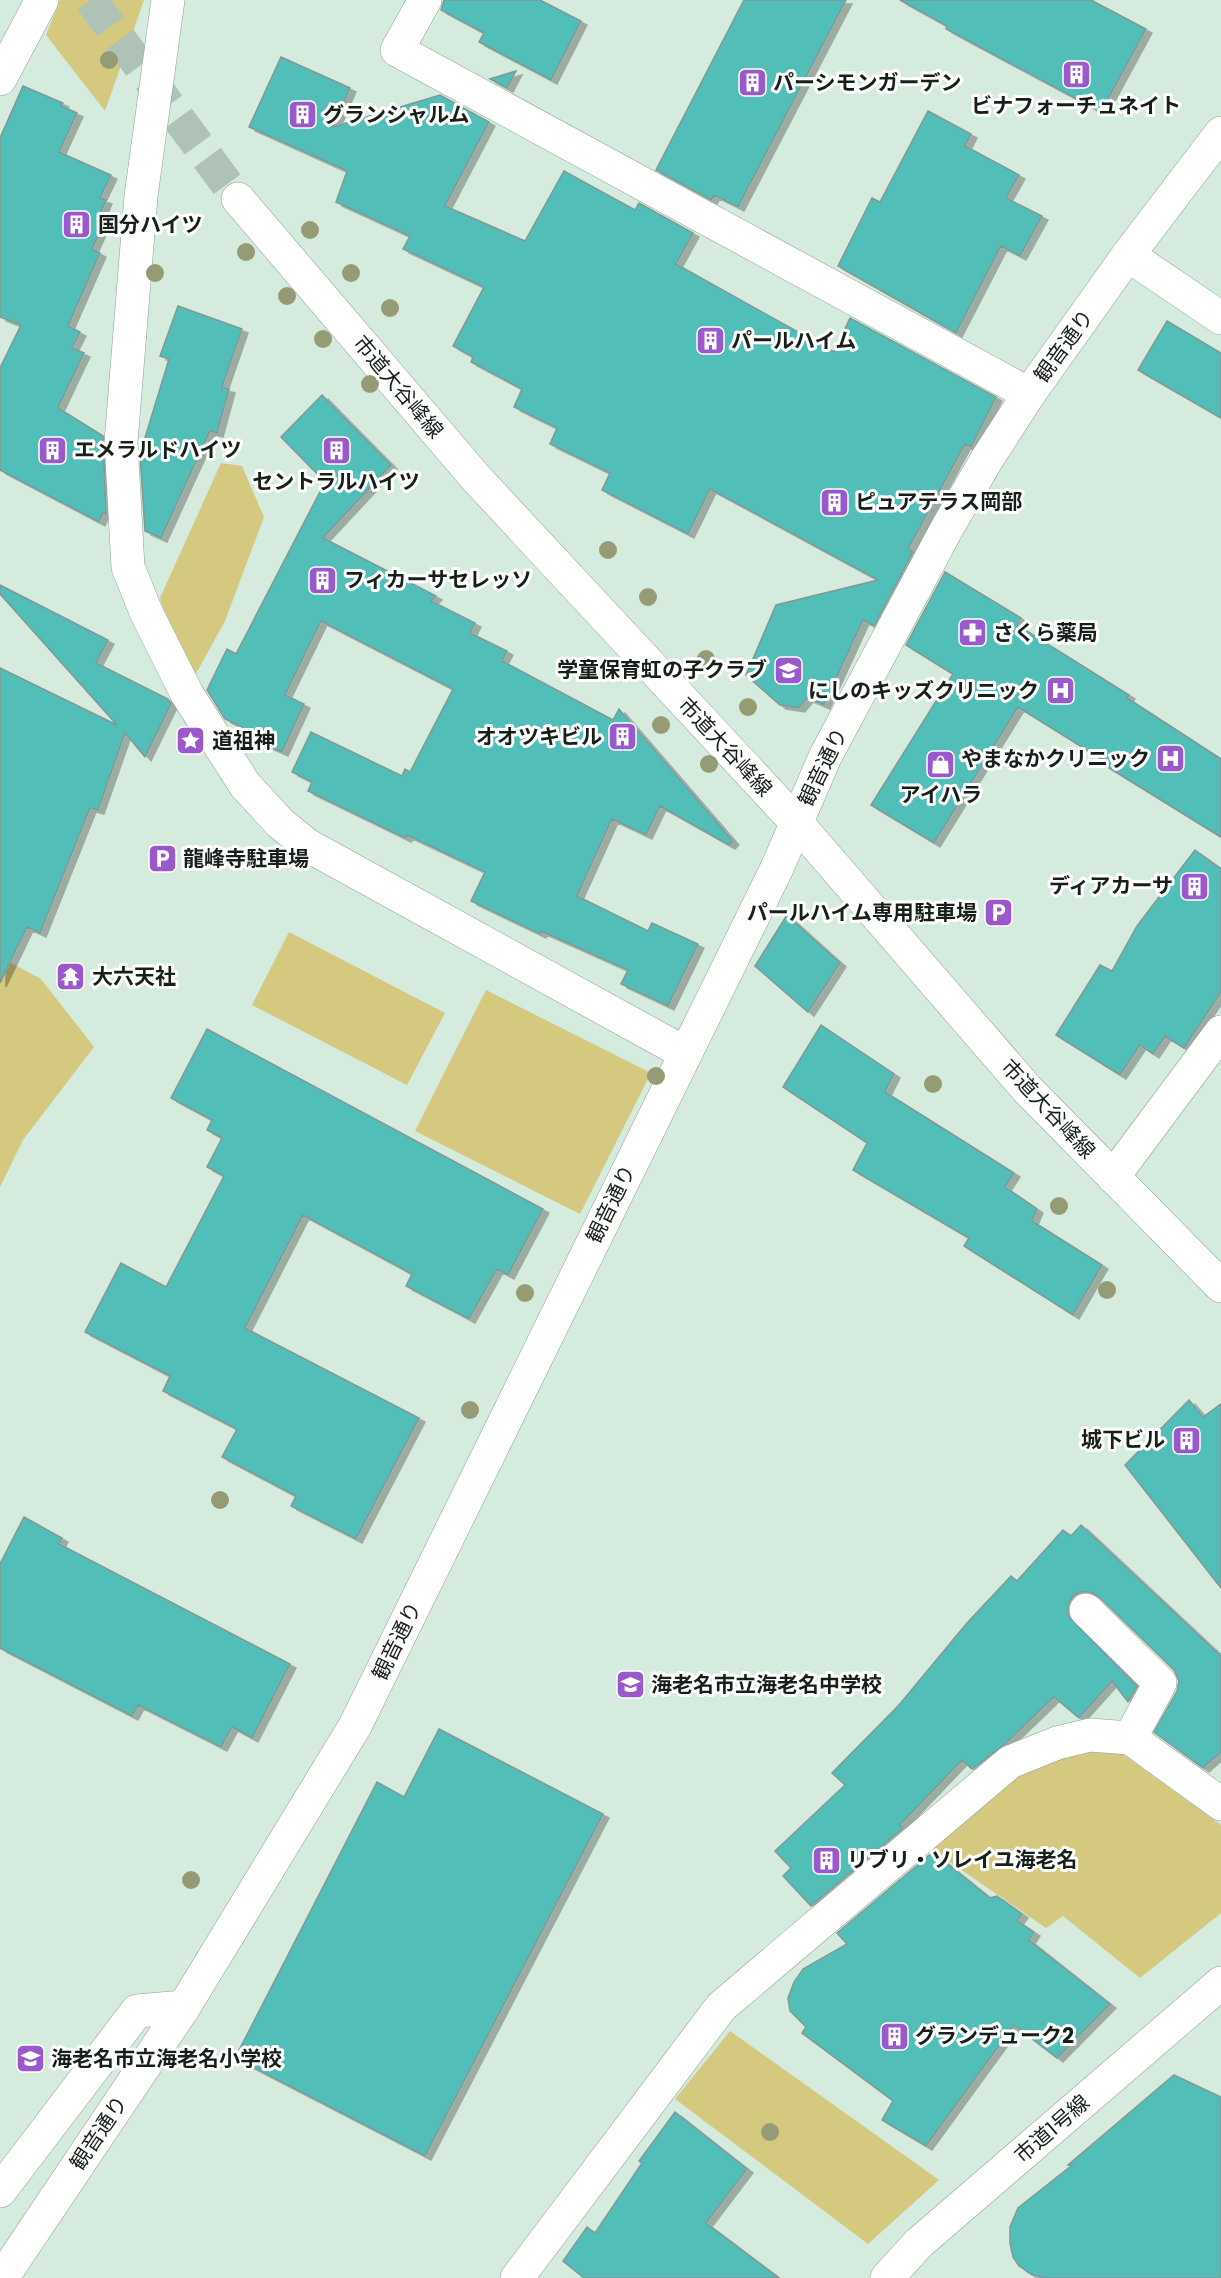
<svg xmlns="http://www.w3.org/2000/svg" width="1221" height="2278" font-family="Poppins,'Noto Sans JP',sans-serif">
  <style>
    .green { fill: #d4c97f }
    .building { fill: #51beb7; stroke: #809997; stroke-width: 1.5; filter: url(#shadow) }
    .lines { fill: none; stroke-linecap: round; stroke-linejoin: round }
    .minor-tunnel { stroke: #afc2b7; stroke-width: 33; stroke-dasharray: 33 16; stroke-linecap: butt }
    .minor-casing { stroke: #8da195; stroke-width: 34 }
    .major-casing { stroke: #8da195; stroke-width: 34 }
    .minor { stroke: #fff; stroke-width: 33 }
    .major { stroke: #fff; stroke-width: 33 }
    .tree { fill: #959b75 }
    .labels { text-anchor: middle; stroke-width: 6; stroke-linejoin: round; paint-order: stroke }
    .poi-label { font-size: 21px; font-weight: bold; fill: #171f1a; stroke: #fff; text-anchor: start }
    .street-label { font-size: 21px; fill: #171f1a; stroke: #fff }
  </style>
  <defs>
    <filter id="shadow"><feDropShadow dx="6" dy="4" stdDeviation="0" flood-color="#0004"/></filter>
  </defs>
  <rect width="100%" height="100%" fill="#d5ebde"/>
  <path class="green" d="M60,0H144L105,111L46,35Z
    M221,463L242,466L264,517L225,621L193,679L176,648L160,598Z
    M289,932L445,1013L407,1085L252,1005Z
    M0,957L41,979L94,1047L23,1140L0,1187Z
    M486,990L651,1073L580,1214L415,1131Z
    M1085,1748L1121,1753L1221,1825V1913L1140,1978L1063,1916L1046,1928L931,1849L1014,1777Z
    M730,2031L939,2180L868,2244L675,2099Z"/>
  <path class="building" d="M444,0H540L581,21L551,80L479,42L484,33L441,10Z
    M744,0H846L738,207L714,195L711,200L656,170Z
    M900,0H1091L1146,29L1101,112L946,29L947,26Z
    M281,57L350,88L333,127L440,95L489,122L445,206L525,241L564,171L635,210L639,203L693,233L676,264L834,352L850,318L996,397L971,447L965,444L908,549L913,552L874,626L863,620L824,705L807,698L799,708L780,705L746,675L776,605L878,580L710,489L688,534L602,490L610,473L550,444L557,428L514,407L522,389L471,362L473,357L453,346L484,287L403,249L410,236L336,202L347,171L249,127Z
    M516,71L507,88L490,79Z
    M23,86L63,103L61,106L77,113L59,152L111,175L100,198L106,200L101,212L107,216L92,249L100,253L68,326L80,332L72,348L84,353L58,408L103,436L106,514L103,513L99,522L0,470V368L21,325L0,317V138Z
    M928,111L971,134L965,146L1019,175L1006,198L1042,216L1020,256L1001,246L956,333L838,266L872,198L880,202Z
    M178,306L242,329L222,387L229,389L217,433L210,431L161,538L145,531L140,454L169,359L160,356Z
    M1167,321L1221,353V418L1138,370Z
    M322,395L391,465L323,538L436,596L431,601L475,623L470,633L507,651L502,661L613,720L619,709L733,841L729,845L660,806L646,835L612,819L577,896L648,931L652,923L698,944L668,1006L621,984L628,970L541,931L540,934L471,901L485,872L407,835L405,838L308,791L312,782L292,772L311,732L402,776L405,769L410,772L453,689L321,621L285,695L304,704L282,752L239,733L242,727L225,719L207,690L227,649L236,654L325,482L281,437Z
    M945,572L1021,618L1017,625L1129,695L1127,698L1221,759V837L1106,766L1108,763L1018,707L934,843L871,805L953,674L906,645Z
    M0,585L108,640L96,663L168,699L171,704L145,757L125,733L98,810L90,808L40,933L27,927L0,983V668L117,725L0,594Z
    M1195,850L1221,869V992L1184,1048L1165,1036L1153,1054L1140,1045L1120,1075L1056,1035L1100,965L1112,971L1137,926Z
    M787,915L840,963L808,1012L755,966Z
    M821,1025L894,1074L885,1092L1014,1173L1005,1187L1037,1209L1032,1221L1102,1265L1073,1315L964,1246L969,1238L853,1170L867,1143L783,1087Z
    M207,1029L543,1209L508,1275L497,1269L469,1319L406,1286L412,1274L303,1215L245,1328L419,1418L356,1539L291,1506L296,1496L222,1457L237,1429L163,1391L170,1376L85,1332L121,1263L166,1287L224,1176L207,1167L222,1138L207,1130L212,1120L171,1098Z
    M1189,1400L1203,1417L1221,1404V1588L1125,1465Z
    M24,1517L62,1538L59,1544L290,1664L252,1738L232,1727L221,1747L138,1705L132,1716L0,1648V1564Z
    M1081,1525L1221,1656V1752L1203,1768L1154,1732L1177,1691L1179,1681L1174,1670L1099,1597L1090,1592H1080L1073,1596L1068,1605V1616L1137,1686L1128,1702L1112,1681L1079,1718L1054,1697L1005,1744L972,1769L962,1760L900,1825L903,1828L811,1906L783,1876L791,1868L775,1851L845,1785L832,1773L899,1705L967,1623L1011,1576L1017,1581L1063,1530L1071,1536Z
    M439,1729L603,1814L425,2156L235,2058L377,1782L404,1797Z
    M933,1852L990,1898L997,1896L1022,1914L1017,1921L1034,1932L1029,1940L1110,2004L1057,2058L1014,2025L926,2146L882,2120L893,2101L802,2033L806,2027L790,2011L788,1998L794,1982L803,1969L847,1944L837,1933Z
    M1174,2075L1221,2097V2278H1044L1031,2274L1019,2266L1013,2257L1010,2243V2227L1018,2208L1071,2166L1068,2165Z
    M675,2112L747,2169L706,2223L779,2278H584L563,2261L587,2227L595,2233L642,2163L639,2161Z"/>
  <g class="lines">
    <path class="minor-tunnel" d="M91,0L238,199"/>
    <defs>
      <path id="minor" d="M168,0L141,196L121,442L128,567L146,612L187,694L245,785L280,823L307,845L685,1053
        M425,0L397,50L1029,394
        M0,79L42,0
        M238,199L476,478L796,822L1027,1089L1221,1286
        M1128,255L1221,318
        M1113,1177L1221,1032
        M1086,1610L1160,1683L1130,1738
        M0,2191L137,2011L184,2007
        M517,2278L721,2007L1010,1762L1057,1743L1090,1735L1130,1738L1221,1804
        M887,2278L919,2243L1221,1983"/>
      <path id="major" d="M2,2278L184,2007L355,1726L777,868L825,757L946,530L987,459L1029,394L1128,255L1221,133"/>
    </defs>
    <use href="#minor" class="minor-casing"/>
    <use href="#major" class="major-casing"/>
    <use href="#minor" class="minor"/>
    <use href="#major" class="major"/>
  </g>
  <g class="tree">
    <circle cx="109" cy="60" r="9"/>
    <circle cx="310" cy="230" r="9"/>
    <circle cx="246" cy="252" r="9"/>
    <circle cx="155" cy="273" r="9"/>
    <circle cx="351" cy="273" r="9"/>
    <circle cx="287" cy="296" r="9"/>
    <circle cx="390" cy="308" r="9"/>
    <circle cx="323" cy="339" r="9"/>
    <circle cx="370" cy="384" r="9"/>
    <circle cx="608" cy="550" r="9"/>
    <circle cx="648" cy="597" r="9"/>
    <circle cx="706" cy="659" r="9"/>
    <circle cx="748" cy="707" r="9"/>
    <circle cx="661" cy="725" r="9"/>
    <circle cx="709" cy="764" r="9"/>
    <circle cx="656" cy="1076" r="9"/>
    <circle cx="933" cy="1084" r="9"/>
    <circle cx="1059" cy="1206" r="9"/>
    <circle cx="1107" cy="1290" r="9"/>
    <circle cx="525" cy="1293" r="9"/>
    <circle cx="470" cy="1410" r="9"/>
    <circle cx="220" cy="1500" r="9"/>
    <circle cx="191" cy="1880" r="9"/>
    <circle cx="770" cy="2132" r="9"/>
  </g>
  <defs>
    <symbol id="building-square" viewBox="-11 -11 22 22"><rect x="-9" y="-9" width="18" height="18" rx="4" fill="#9a58cd" stroke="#fff"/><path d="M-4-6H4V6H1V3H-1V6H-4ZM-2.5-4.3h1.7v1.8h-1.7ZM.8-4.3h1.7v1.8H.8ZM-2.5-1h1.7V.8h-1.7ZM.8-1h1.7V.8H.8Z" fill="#fff"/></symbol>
    <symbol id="pharmacy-square" viewBox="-11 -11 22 22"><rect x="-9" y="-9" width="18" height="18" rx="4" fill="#9a58cd" stroke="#fff"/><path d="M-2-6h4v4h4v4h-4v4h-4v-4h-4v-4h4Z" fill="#fff"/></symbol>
    <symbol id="school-square" viewBox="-11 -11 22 22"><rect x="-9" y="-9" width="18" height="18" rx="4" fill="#9a58cd" stroke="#fff"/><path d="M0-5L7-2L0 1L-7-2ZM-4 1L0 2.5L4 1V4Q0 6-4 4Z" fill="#fff"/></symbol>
    <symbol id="hospital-square" viewBox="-11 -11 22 22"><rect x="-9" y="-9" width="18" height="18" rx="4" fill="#9a58cd" stroke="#fff"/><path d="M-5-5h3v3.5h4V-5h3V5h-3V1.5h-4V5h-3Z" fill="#fff"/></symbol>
    <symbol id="sight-square" viewBox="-11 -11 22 22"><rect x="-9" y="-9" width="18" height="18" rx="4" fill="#9a58cd" stroke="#fff"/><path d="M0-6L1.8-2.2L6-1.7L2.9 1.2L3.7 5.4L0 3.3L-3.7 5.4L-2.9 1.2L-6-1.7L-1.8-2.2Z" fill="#fff"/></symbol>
    <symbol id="shop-square" viewBox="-11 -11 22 22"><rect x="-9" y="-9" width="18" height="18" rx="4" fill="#9a58cd" stroke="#fff"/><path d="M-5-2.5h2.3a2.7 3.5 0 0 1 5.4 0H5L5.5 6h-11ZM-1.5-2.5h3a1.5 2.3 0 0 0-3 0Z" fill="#fff"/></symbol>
    <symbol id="parking-square" viewBox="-11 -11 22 22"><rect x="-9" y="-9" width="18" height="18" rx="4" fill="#9a58cd" stroke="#fff"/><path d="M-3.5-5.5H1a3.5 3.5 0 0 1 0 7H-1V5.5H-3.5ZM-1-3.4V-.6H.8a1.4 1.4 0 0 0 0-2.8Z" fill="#fff"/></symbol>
    <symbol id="temple-square" viewBox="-11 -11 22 22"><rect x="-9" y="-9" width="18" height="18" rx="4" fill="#9a58cd" stroke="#fff"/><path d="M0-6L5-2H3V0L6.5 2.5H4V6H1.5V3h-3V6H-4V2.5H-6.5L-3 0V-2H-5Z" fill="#fff"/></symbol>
  </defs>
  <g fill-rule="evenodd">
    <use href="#building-square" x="1060" y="58" width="33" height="33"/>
    <use href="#building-square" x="736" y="66" width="33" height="33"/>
    <use href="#building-square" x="286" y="98" width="33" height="33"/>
    <use href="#building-square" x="60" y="208" width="33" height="33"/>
    <use href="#building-square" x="694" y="324" width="33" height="33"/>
    <use href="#building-square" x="36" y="434" width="33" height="33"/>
    <use href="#building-square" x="320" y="434" width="33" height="33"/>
    <use href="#building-square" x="818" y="486" width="33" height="33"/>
    <use href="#building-square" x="306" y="564" width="33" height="33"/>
    <use href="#pharmacy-square" x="956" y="616" width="33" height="33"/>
    <use href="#school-square" x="772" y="654" width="33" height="33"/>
    <use href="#hospital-square" x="1044" y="674" width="33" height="33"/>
    <use href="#building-square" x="606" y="720" width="33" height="33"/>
    <use href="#sight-square" x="174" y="724" width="33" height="33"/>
    <use href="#hospital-square" x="1154" y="742" width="33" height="33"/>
    <use href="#shop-square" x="924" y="748" width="33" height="33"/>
    <use href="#parking-square" x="146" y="842" width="33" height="33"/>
    <use href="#building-square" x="1178" y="870" width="33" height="33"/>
    <use href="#parking-square" x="982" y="896" width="33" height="33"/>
    <use href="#temple-square" x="54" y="960" width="33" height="33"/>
    <use href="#building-square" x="1170" y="1424" width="33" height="33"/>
    <use href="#school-square" x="614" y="1668" width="33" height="33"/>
    <use href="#building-square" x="810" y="1844" width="33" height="33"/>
    <use href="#building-square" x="878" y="2020" width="33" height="33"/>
    <use href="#school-square" x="14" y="2042" width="33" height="33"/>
  </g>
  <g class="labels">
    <g class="poi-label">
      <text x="773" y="90">パーシモンガーデン</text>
      <text x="1076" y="113" text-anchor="middle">ビナフォーチュネイト</text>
      <text x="323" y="122">グランシャルム</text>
      <text x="98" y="232">国分ハイツ</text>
      <text x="731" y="348">パールハイム</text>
      <text x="74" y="457">エメラルドハイツ</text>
      <text x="336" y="489" text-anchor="middle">セントラルハイツ</text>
      <text x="855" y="509">ピュアテラス岡部</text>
      <text x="344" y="587">フィカーサセレッソ</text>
      <text x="993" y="640">さくら薬局</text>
      <text x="767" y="677" text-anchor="end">学童保育虹の子クラブ</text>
      <text x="1039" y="698" text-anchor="end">にしのキッズクリニック</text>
      <text x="602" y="744" text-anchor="end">オオツキビル</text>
      <text x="212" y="748">道祖神</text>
      <text x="1150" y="766" text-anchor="end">やまなかクリニック</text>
      <text x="941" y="802" text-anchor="middle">アイハラ</text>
      <text x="183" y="866">龍峰寺駐車場</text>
      <text x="1173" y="893" text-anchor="end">ディアカーサ</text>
      <text x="977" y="920" text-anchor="end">パールハイム専用駐車場</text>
      <text x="92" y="984">大六天社</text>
      <text x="1165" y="1447" text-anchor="end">城下ビル</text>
      <text x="651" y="1692">海老名市立海老名中学校</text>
      <text x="847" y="1867">リブリ・ソレイユ海老名</text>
      <text x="915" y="2043">グランデューク2</text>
      <text x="51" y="2066">海老名市立海老名小学校</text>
    </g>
    <g class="street-label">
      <text transform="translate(1064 346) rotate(-54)" y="7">観音通り</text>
      <text transform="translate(398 387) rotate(50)" y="7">市道大谷峰線</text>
      <text transform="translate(725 747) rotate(47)" y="7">市道大谷峰線</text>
      <text transform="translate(823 767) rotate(-64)" y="7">観音通り</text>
      <text transform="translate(1048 1109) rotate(47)" y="7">市道大谷峰線</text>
      <text transform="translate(611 1204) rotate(-64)" y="7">観音通り</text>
      <text transform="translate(397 1641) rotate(-64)" y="7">観音通り</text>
      <text transform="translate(1052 2129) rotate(-41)" y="7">市道1号線</text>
      <text transform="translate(99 2133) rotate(-56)" y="7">観音通り</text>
    </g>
  </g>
</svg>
